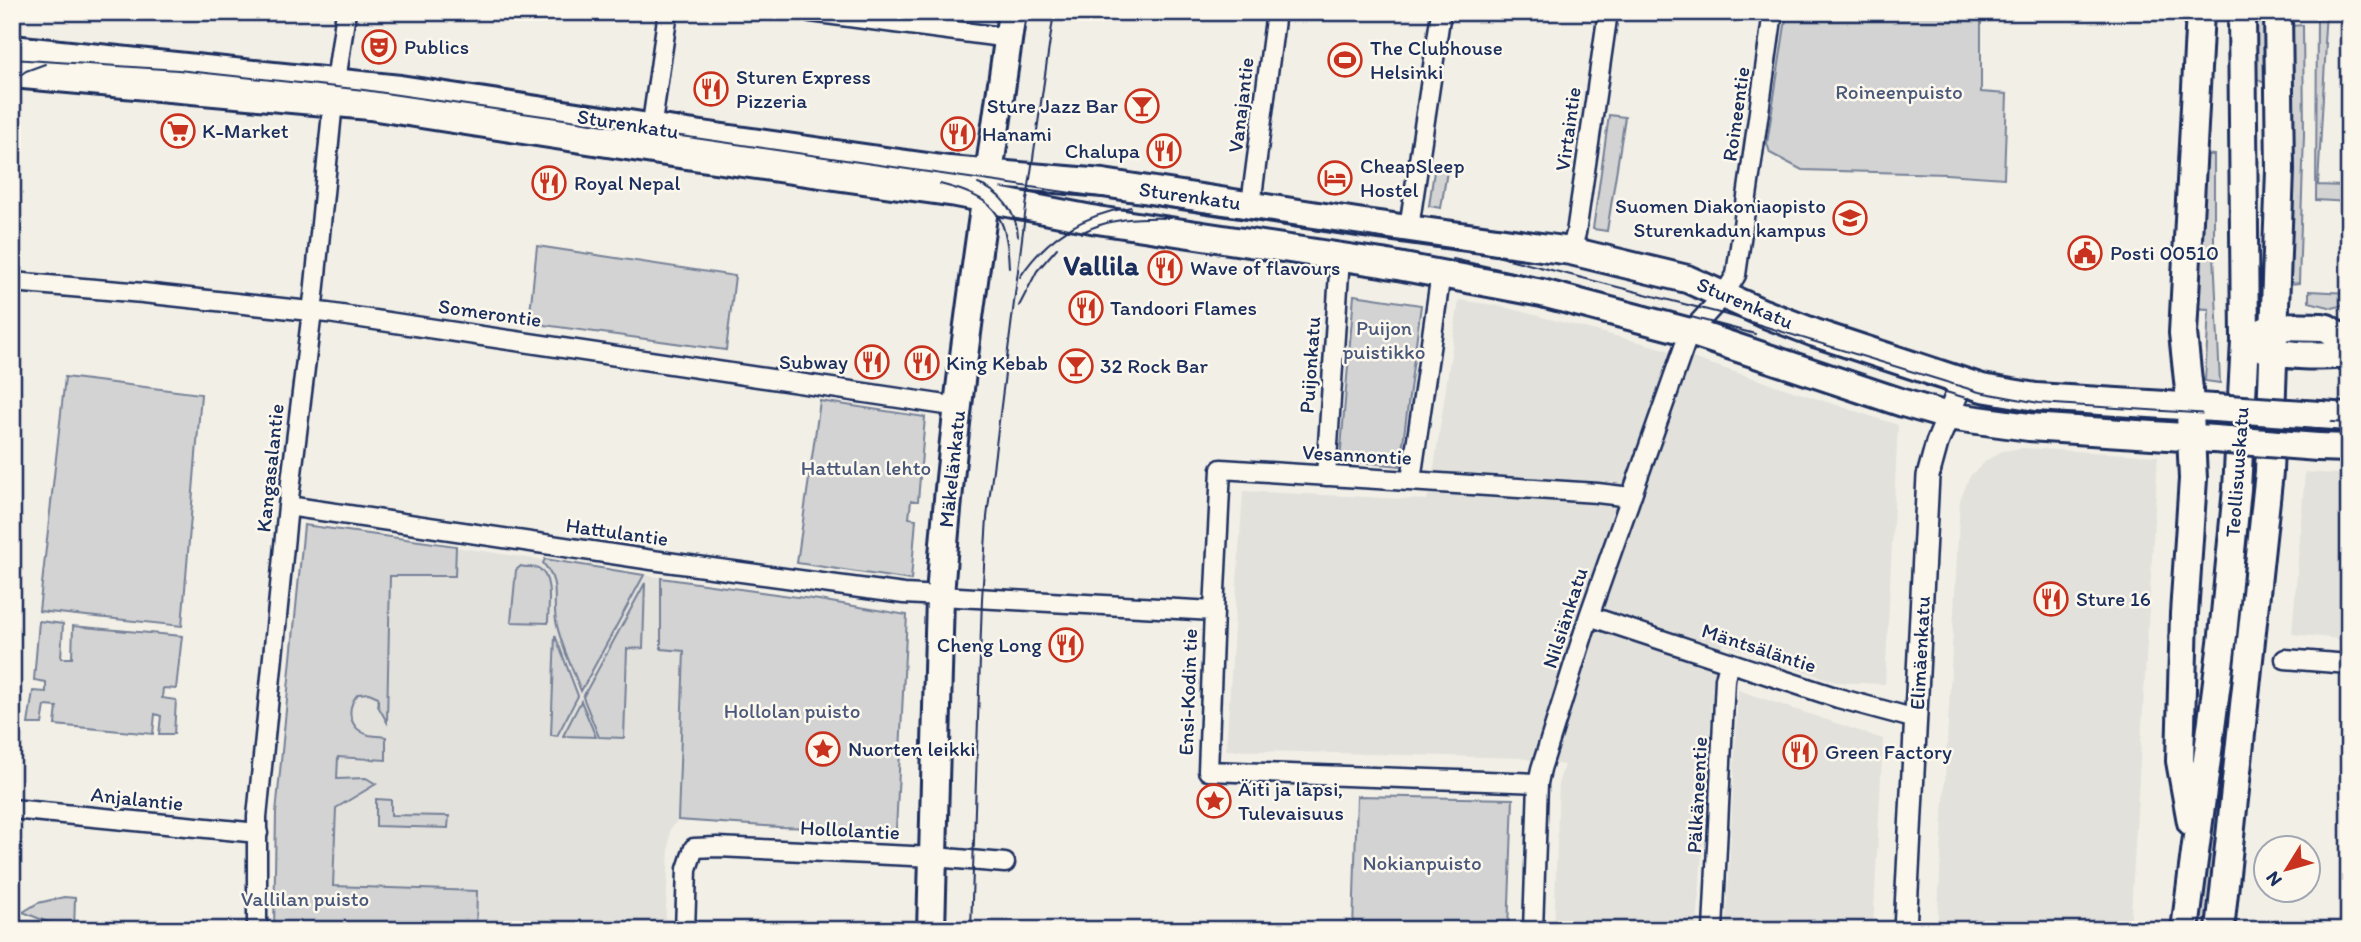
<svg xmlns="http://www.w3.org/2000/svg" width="2361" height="942" font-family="Itim,sans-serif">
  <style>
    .built { fill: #e2e1dc }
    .green { fill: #d2d3d2; stroke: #768198; stroke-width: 2 }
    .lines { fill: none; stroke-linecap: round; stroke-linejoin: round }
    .minor-casing { stroke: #1b2f5e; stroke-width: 23 }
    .tertiary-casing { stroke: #1b2f5e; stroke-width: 26 }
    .primary-casing { stroke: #1b2f5e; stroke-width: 32 }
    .minor { stroke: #fbf7ec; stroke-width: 18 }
    .tertiary { stroke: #fbf7ec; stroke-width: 21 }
    .primary { stroke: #fbf7ec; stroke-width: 26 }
    .tram { stroke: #1b2f5e; stroke-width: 2 }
    .primary-bridge-casing { stroke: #1b2f5e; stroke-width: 32; stroke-linecap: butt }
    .primary-bridge { stroke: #fbf7ec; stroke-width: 26 }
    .labels { text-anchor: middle; stroke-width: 5; stroke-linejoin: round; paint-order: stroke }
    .poi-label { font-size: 21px; fill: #1b2f5e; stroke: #fbf7ec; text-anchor: start }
    .park-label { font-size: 21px; fill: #49587b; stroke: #fbf7ec }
    .street-label { font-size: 21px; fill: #1b2f5e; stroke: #fbf7ec }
    .district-label { font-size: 28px; font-weight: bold; fill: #1b2f5e; stroke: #fbf7ec }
  </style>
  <rect width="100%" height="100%" fill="#f2efe6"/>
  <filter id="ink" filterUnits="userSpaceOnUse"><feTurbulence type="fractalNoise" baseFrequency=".0143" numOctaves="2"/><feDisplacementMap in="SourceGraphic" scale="14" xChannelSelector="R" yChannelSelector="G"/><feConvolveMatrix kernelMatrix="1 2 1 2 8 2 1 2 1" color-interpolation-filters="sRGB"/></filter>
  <g filter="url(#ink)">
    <path class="built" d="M1459,300L1500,306L1658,347L1898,425L1885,684L1836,682L1724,644L1713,681L1697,930H1554L1559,781L1564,765L1519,758L1226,750L1243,491L1427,500L1434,468Z
      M2023,448L2158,456L2130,930H1937L1960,500L1970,476L1987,460L2002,451Z
      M2305,472L2349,475V640L2292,634Z
      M345,531L686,581L678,820L670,829L665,930H476L477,892L333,887Z
      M1738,690L1883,739L1873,930H1726Z"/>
    <path class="green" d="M1787,12H1981V92L2007,94L2004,178L1946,174L1802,170L1770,153L1767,143Z
      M2317,12H2326L2324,43H2326L2318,185L2343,186L2349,98V202L2316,200Z
      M2265,17L2266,81L2262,82L2256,78L2255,18Z
      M2303,25L2304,135L2299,283L2290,284L2293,205L2291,26Z
      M1609,115L1625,117L1607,231L1593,229Z
      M2199,154L2214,155V253L2220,383L2205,381L2209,309L2192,308Z
      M1435,164L1448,165L1441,208L1429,206Z
      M537,246L735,276L726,350L529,323Z
      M2309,291L2349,293L2346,304L2333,308L2309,302Z
      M1354,295L1421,305L1400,466L1340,460Z
      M65,377L201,394L182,626L39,611Z
      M820,401L925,417L918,501H911L909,518L916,519L911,580L797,563Z
      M2244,514H2251L2239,668L2205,930H2194Z
      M304,525L456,546L455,576H390L387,722L378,706V697L369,693L358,694C345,709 349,729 369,735C374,736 381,736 386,737V760L338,757L337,779L366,778L376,784L336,808L333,886L477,891L476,930H274L276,813Z
      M545,559L644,575L581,691C573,670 560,643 556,621C552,597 561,584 543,563Z
      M521,566C526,568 533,566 538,568C554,576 548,609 548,623L511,622L516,570Z
      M661,578L819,600L907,615L896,830L779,827L678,820L684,651L661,649Z
      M645,583L643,648L627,649L624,738L599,737L583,697Z
      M39,621L63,624L61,658H72L73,626L182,636L176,689L163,688L162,698L176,700L174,734H159L161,716L155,714L153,734L55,725L57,707L45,706L42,724H28L33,691L46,692V682L34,680Z
      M555,635L578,696L557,736L551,735Z
      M581,701L596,737L563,736Z
      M1357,796L1513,799L1508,930H1353Z
      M376,799L391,800V815L449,816L448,828L376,826Z
      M64,897L75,898L74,930H67L23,912L38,903Z"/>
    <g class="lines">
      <defs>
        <path id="minor" d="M811,12L1009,38
          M650,137L668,12
          M1251,204L1276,12
          M1409,228L1441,12
          M1571,251L1576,233L1608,12
          M12,282L143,293L328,313L959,407
          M1326,476L1340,257
          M1411,480L1441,273
          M288,506L652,560L904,594L1214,611L1208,771L1538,783
          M1214,611L1221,469L1597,493L1631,497
          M1589,616L1838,698L1916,719
          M2285,659L2349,664
          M12,809L258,833
          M257,930V817L288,506L314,295L333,102L346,12
          M685,930L687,869L694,848L717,847L934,857L1005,863
          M1533,930L1538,783L1541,769L1589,616L1684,347L1690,332L1723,296L1736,275L1773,12
          M1713,930L1725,679L1729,663"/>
        <path id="tertiary" d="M1905,930L1928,476L1937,443L1962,382"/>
        <path id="primary" d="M12,49L400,89L688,133L949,170L1103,183L1364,223L1571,251L1687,279L1763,313L1815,333L1982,388L2036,397L2214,408
          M12,74L370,106L672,153L956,193L1097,220L1382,263L1542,293L1690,332L1903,403L1948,416L2029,427L2214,439
          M2259,334L2275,326L2322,327L2327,328L2349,342
          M2260,347C2287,358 2320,356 2349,354
          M2320,415L2349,417
          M2318,447L2349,448
          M2191,822L2180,761L2184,614L2193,479L2189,390L2183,333L2200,12
          M931,930L940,597C953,401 985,207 1012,12
          M2185,930L2223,635L2237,489L2245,341L2242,12
          M2220,930L2269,472L2280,170L2278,12"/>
      </defs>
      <use href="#minor" class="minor-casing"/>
      <use href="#tertiary" class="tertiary-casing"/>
      <use href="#primary" class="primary-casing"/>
      <use href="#minor" class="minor"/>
      <use href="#tertiary" class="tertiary"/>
      <use href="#primary" class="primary"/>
      <path class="tram" d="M12,59L178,70L364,90L1485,253L1731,316L1979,392L2039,403L2349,423
        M12,81L26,71L45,64
        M940,184C994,198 1007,212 1009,268
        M978,184C1000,191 1017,213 1018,236
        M1081,233C1109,218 1139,217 1171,218
        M1453,259L1549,280
        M1020,277C1047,236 1083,215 1131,207
        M1019,306L1037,271L1057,248
        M1691,317L1755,334
        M1926,386L1996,407L2031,412
        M971,930L982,599L987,517L1026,207L1054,12"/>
      <defs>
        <path id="primary-bridge" d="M2214,408L2320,415
          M2214,439L2318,447"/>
      </defs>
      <use href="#primary-bridge" class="primary-bridge-casing"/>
      <use href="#primary-bridge" class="primary-bridge"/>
    </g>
  </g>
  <defs>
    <symbol id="theatre-ring" viewBox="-11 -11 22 22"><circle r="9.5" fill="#fbf7ec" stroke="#c8321e" stroke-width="1.5"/><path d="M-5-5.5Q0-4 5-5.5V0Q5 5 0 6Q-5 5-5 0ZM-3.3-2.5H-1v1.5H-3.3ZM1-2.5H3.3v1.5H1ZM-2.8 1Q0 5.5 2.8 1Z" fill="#c8321e"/></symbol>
    <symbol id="stadium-ring" viewBox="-11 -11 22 22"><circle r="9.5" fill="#fbf7ec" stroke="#c8321e" stroke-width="1.5"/><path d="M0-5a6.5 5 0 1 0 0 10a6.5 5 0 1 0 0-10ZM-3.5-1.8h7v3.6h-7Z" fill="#c8321e"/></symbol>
    <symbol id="restaurant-ring" viewBox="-11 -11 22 22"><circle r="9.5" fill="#fbf7ec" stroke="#c8321e" stroke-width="1.5"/><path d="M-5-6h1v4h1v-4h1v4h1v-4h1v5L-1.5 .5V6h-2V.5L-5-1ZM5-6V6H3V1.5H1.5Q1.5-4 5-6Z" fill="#c8321e"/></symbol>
    <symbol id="bar-ring" viewBox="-11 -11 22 22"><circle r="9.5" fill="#fbf7ec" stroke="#c8321e" stroke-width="1.5"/><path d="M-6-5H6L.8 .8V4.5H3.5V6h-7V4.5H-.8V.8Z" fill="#c8321e"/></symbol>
    <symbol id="supermarket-ring" viewBox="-11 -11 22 22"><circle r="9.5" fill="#fbf7ec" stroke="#c8321e" stroke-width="1.5"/><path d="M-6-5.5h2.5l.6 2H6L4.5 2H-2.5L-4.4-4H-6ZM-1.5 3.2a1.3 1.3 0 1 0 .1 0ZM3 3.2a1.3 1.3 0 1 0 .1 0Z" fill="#c8321e"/></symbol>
    <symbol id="hotel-ring" viewBox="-11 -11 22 22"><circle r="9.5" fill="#fbf7ec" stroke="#c8321e" stroke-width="1.5"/><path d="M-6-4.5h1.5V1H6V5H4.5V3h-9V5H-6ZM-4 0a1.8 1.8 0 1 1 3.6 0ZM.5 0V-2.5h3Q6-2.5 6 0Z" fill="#c8321e"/></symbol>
    <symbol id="school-ring" viewBox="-11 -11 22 22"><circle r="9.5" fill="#fbf7ec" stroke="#c8321e" stroke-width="1.5"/><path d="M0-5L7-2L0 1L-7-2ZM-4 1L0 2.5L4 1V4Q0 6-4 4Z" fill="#c8321e"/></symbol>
    <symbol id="civic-ring" viewBox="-11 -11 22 22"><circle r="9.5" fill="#fbf7ec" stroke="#c8321e" stroke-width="1.5"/><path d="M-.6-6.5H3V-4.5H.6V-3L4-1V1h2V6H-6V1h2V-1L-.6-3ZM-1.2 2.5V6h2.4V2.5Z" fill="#c8321e"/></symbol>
    <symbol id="sight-ring" viewBox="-11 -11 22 22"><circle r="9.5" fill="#fbf7ec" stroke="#c8321e" stroke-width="1.5"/><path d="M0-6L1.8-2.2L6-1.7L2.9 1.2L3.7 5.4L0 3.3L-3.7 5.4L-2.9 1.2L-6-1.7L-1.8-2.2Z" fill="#c8321e"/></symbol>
  </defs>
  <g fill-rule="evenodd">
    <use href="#theatre-ring" x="360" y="28" width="38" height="38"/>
    <use href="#stadium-ring" x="1326" y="41" width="38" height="38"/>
    <use href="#restaurant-ring" x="692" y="70" width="38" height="38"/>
    <use href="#bar-ring" x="1123" y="87" width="38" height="38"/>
    <use href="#supermarket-ring" x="159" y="112" width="38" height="38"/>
    <use href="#restaurant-ring" x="939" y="115" width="38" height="38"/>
    <use href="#restaurant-ring" x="1145" y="132" width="38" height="38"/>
    <use href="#hotel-ring" x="1316" y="159" width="38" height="38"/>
    <use href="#restaurant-ring" x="530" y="164" width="38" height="38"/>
    <use href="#school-ring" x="1831" y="199" width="38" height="38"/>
    <use href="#civic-ring" x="2066" y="234" width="38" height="38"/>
    <use href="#restaurant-ring" x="1146" y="249" width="38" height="38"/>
    <use href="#restaurant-ring" x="1067" y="289" width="38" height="38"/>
    <use href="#restaurant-ring" x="853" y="343" width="38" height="38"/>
    <use href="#restaurant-ring" x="903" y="344" width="38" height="38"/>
    <use href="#bar-ring" x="1057" y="347" width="38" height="38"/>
    <use href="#restaurant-ring" x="2032" y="580" width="38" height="38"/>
    <use href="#restaurant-ring" x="1047" y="626" width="38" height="38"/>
    <use href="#sight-ring" x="804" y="730" width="38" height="38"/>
    <use href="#restaurant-ring" x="1781" y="733" width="38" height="38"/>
    <use href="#sight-ring" x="1195" y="782" width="38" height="38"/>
  </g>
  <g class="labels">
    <g class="poi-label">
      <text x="404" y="54">Publics</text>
      <text x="1370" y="55">The Clubhouse<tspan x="1370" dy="24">Helsinki</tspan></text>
      <text x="736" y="84">Sturen Express<tspan x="736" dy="24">Pizzeria</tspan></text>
      <text x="1118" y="113" text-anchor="end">Sture Jazz Bar</text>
      <text x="202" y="138">K-Market</text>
      <text x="982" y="141">Hanami</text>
      <text x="1140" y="158" text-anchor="end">Chalupa</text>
      <text x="1360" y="173">CheapSleep<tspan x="1360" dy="24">Hostel</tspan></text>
      <text x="574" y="190">Royal Nepal</text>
      <text x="1826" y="213" text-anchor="end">Suomen Diakoniaopisto<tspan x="1826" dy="24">Sturenkadun kampus</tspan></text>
      <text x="2110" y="260">Posti 00510</text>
      <text x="1190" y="275">Wave of flavours</text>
      <text x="1110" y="315">Tandoori Flames</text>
      <text x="848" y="369" text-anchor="end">Subway</text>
      <text x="946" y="370">King Kebab</text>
      <text x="1100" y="373">32 Rock Bar</text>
      <text x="2076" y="606">Sture 16</text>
      <text x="1042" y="652" text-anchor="end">Cheng Long</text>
      <text x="848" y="756">Nuorten leikki</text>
      <text x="1825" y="759">Green Factory</text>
      <text x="1238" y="796">Äiti ja lapsi,<tspan x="1238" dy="24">Tulevaisuus</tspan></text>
    </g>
    <g class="park-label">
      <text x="1899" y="99">Roineenpuisto</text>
      <text x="1384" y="335">Puijon<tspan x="1384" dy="24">puistikko</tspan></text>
      <text x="866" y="475">Hattulan lehto</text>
      <text x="792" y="718">Hollolan puisto</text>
      <text x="1422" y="870">Nokianpuisto</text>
      <text x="305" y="906">Vallilan puisto</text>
    </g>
    <g class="street-label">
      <text transform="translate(1241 105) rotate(-83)" y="7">Vanajantie</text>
      <text transform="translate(1736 114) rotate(-82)" y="7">Roineentie</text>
      <text transform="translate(628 124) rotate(9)" y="7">Sturenkatu</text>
      <text transform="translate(1568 129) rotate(-82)" y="7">Virtaintie</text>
      <text transform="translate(1190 196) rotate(8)" y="7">Sturenkatu</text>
      <text transform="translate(1745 303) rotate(23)" y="7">Sturenkatu</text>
      <text transform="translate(490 313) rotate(8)" y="7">Somerontie</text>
      <text transform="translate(1310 365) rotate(-86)" y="7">Puijonkatu</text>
      <text transform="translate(1357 455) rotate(3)" y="7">Vesannontie</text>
      <text transform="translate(270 468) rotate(-84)" y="7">Kangasalantie</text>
      <text transform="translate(952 469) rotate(-84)" y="7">Mäkelänkatu</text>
      <text transform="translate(2237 472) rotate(-86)" y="7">Teollisuuskatu</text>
      <text transform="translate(617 532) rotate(8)" y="7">Hattulantie</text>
      <text transform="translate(1565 618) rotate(-72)" y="7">Nilsiänkatu</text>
      <text transform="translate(1759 648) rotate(18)" y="7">Mäntsäläntie</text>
      <text transform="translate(1920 653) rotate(-87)" y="7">Elimäenkatu</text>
      <text transform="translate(1188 692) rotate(-88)" y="7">Ensi-Kodin tie</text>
      <text transform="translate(1697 795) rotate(-87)" y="7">Pälkäneentie</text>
      <text transform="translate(137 799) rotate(6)" y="7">Anjalantie</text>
      <text transform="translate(850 830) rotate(3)" y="7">Hollolantie</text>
    </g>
    <g class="district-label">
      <text x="1101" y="275">Vallila</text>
    </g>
  </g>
  <rect width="2361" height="942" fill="none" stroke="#fbf7ec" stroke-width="42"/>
  <rect x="21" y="21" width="2319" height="900" fill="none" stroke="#1b2f5e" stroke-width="2.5" filter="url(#ink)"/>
  <g transform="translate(2287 869) rotate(233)"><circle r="33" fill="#fbf7ec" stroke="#a1a7b3" stroke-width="2"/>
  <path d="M0-5L12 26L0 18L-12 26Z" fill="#c8321e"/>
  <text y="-10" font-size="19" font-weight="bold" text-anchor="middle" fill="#1b2f5e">N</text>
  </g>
</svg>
